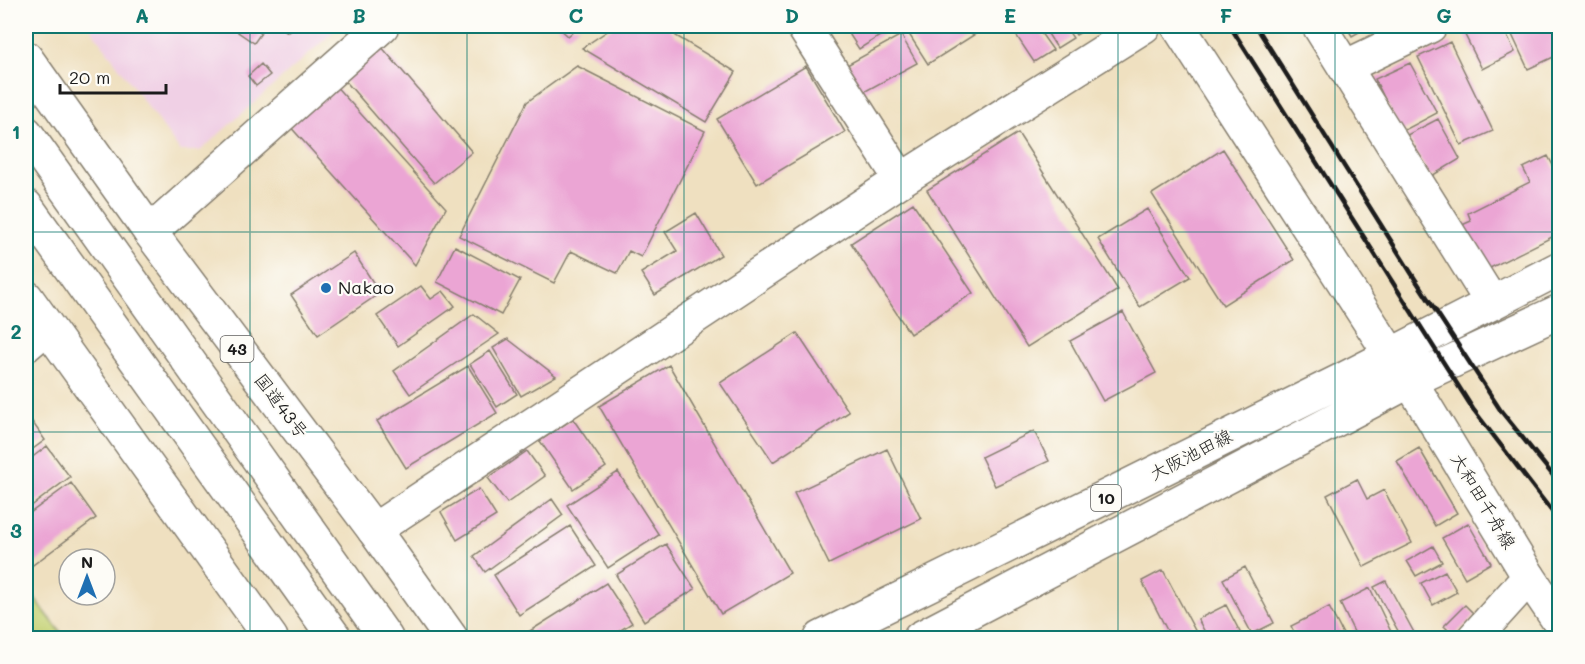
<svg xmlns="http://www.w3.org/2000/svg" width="1585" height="664" font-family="Mali,'Klee One',sans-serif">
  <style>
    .built { fill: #f0d0e5 }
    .green { fill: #c4d274; stroke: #707748; stroke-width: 1.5 }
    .building { fill: #eba5d4 }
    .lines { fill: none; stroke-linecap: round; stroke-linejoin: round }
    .minor-casing { stroke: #867e6e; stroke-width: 36 }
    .tertiary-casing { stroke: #867e6e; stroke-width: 36 }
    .secondary-casing { stroke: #867e6e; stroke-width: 36 }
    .primary-casing { stroke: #867e6e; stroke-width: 36 }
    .trunk-casing { stroke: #867e6e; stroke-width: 36 }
    .minor { stroke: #fff; stroke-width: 33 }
    .tertiary { stroke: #fff; stroke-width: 33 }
    .secondary { stroke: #fff; stroke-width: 33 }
    .primary { stroke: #fff; stroke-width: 33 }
    .trunk { stroke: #fff; stroke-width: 33 }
    .rail { stroke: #1c1c1c; stroke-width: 4.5 }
    .grid { fill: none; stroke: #0f766e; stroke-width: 1.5; stroke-opacity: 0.55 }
    .poi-dot { fill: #1f6fb2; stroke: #fdfcf7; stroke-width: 2 }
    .labels { text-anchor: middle; stroke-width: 4.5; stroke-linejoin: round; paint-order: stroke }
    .shield { fill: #fdfcf7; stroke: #605f5e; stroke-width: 1.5 }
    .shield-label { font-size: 16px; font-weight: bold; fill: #1c1c1c }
    .poi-label { font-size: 18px; fill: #1c1c1c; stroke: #fdfcf7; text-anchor: start }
    .street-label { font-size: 18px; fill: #1c1c1c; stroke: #fdfcf7 }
    .neatline { fill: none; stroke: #0f766e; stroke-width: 2 }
    .grid-label { font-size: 20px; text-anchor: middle; font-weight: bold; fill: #0f766e }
  </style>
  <rect width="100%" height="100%" fill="#fdfcf7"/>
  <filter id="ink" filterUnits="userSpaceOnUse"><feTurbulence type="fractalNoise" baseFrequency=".0167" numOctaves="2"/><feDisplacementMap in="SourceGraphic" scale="12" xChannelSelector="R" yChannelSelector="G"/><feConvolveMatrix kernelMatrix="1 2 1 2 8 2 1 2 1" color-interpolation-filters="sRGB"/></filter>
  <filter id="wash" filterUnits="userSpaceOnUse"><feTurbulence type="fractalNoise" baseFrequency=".008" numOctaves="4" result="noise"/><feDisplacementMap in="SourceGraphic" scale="24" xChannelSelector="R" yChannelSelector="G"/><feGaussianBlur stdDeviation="1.35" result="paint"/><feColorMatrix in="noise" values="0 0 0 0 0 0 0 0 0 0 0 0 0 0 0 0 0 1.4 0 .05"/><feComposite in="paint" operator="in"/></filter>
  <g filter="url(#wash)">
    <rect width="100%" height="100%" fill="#efe0c0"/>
    <path class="built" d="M89,26H340L200,151H180Z"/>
    <path class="green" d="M26,587L65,638H26Z"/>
    <g id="blocks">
      <path class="building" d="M243,26H251L261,33L254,43L238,32Z
        M278,26H293L288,32Z
        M557,26H580L568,36Z
        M615,26H668L676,36L736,72L706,122L582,48Z
        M844,26H896L859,49Z
        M915,26H988L928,64L907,31Z
        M1010,26H1036L1053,50L1034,62Z
        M1043,26H1065L1073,38L1057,48Z
        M1070,26H1092L1076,35Z
        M1346,26H1370L1352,36Z
        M1480,26H1502L1515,52L1482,69L1464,33Z
        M1508,26H1553L1560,38V54L1528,69Z
        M901,35L917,63L862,93L847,65Z
        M1450,42L1493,131L1461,145L1418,57Z
        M380,45L472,152L434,183L342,77Z
        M1410,63L1437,113L1401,132L1375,79Z
        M261,64L270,75L256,86L248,76Z
        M577,66L705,131L641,257L629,251L617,273L571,251L554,283L459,236L527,102Z
        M806,66L845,132L757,184L717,119Z
        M332,82L446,208L415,265L287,123Z
        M1438,119L1460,159L1430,177L1407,135Z
        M1018,133L1118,290L1027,347L927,190Z
        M1223,149L1294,260L1223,305L1152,194Z
        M1548,156L1555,169L1560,167V233L1486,270L1462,225L1471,221L1468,213L1530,182L1523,168Z
        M913,203L973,293L910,334L851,243Z
        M1147,209L1190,277L1140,307L1098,239Z
        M696,213L721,255L655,295L641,273L677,251L665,232Z
        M455,246L520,280L501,315L437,282Z
        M354,253L380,293L318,335L291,295Z
        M421,286L431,299L443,291L455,306L398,346L377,316Z
        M1123,312L1156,373L1103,401L1070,341Z
        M474,314L499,334L410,394L394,371Z
        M797,333L849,412L773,462L720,383Z
        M508,339L556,376L521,396L493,348Z
        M490,351L517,394L497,407L470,364Z
        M669,365L790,573L721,614L599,406Z
        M468,366L497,413L406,468L377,421Z
        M26,413L45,440L26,454Z
        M573,419L606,467L573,489L540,441Z
        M1034,431L1049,461L995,486L981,457Z
        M47,446L70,477L26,510V462Z
        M1419,448L1457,513L1435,526L1397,461Z
        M887,449L921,519L829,564L794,493Z
        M527,451L545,476L507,503L488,478Z
        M618,472L659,535L608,568L567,505Z
        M1357,479L1367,499L1384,490L1412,543L1364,567L1327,495Z
        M71,483L96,518L26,570V516Z
        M479,489L496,516L457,540L441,512Z
        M552,499L563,515L485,572L474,556Z
        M1468,523L1491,563L1465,578L1442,538Z
        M570,526L596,566L519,615L494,575Z
        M666,544L695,589L644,621L616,575Z
        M1433,546L1442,562L1416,576L1407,561Z
        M1245,567L1274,623L1252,634L1223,579Z
        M1163,570L1199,638H1171L1142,581Z
        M1445,571L1457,592L1433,605L1421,583Z
        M1386,581L1417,638H1402L1374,587Z
        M606,583L632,623L608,638H524L522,636Z
        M1370,588L1394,638H1357L1340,603Z
        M1226,605L1243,638H1208L1198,619Z
        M1465,605L1475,615L1454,636L1444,626Z
        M1329,607L1345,638H1297L1291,626Z"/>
    </g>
  </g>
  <g filter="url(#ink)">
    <use href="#blocks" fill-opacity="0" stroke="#867e6e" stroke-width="1.5"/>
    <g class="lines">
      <defs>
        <path id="minor" d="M803,26L901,180
          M1178,26L1391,355
          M1319,26L1492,303
          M1345,67L1430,26
          M150,232L382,26
          M26,345L46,328"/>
        <path id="tertiary" d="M374,530L901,180L1144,26
          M1529,577L1560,623"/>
        <path id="secondary" d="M1394,359L1410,381L1529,577L1474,638"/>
        <path id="primary" d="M821,638L1342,380L1560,268
          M920,638L1410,381L1560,311"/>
        <path id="trunk" d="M26,58L150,232L374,530L451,638
          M26,133L386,638
          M26,206L335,638
          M26,297L271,638"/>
      </defs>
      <use href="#minor" class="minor-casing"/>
      <use href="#tertiary" class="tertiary-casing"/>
      <use href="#secondary" class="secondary-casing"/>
      <use href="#primary" class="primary-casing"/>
      <use href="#trunk" class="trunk-casing"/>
      <use href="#minor" class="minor"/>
      <use href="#tertiary" class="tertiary"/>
      <use href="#secondary" class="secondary"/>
      <use href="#primary" class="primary"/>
      <use href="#trunk" class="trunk"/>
      <path class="rail" d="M1230,26L1473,409L1560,522
        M1256,26L1415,279L1501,411L1560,484"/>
    </g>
  </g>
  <path class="grid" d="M250,26V638M467,26V638M684,26V638M901,26V638M1118,26V638M1335,26V638M26,232H1560M26,432H1560"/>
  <circle class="poi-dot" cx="326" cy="288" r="6"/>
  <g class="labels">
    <g class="shield">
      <rect x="220.5" y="336" width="33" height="26" rx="4.5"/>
      <rect x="1091" y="485" width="30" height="26" rx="4.5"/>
    </g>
    <g class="shield-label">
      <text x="237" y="355">43</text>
      <text x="1106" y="504">10</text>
    </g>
    <g class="poi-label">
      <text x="338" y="294">Nakao</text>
    </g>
    <g class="street-label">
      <text transform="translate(281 406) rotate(53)" y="6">国道43号</text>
      <text transform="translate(1191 455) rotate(-27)" y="6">大阪池田線</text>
      <text transform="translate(1483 501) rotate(59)" y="6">大和田千舟線</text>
    </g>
  </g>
  <rect width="1585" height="664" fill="none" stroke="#fdfcf7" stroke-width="66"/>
  <g transform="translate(87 577)"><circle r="28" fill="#fdfcf7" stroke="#a3a29f" stroke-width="1.5"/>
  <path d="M0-4.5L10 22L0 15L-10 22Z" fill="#1f6fb2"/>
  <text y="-9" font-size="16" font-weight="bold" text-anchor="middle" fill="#1c1c1c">N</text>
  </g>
  <path d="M60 84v9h106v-9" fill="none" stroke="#1c1c1c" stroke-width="3"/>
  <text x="69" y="84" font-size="18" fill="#1c1c1c" stroke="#fdfcf7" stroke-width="4.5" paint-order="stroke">20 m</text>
  <rect x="33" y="33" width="1519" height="598" class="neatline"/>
  <g class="grid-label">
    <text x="142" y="23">A</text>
    <text x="359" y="23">B</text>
    <text x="576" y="23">C</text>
    <text x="792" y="23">D</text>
    <text x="1010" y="23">E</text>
    <text x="1226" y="23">F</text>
    <text x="1444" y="23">G</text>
    <text x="16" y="139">1</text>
    <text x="16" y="339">2</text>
    <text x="16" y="538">3</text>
  </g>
</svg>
